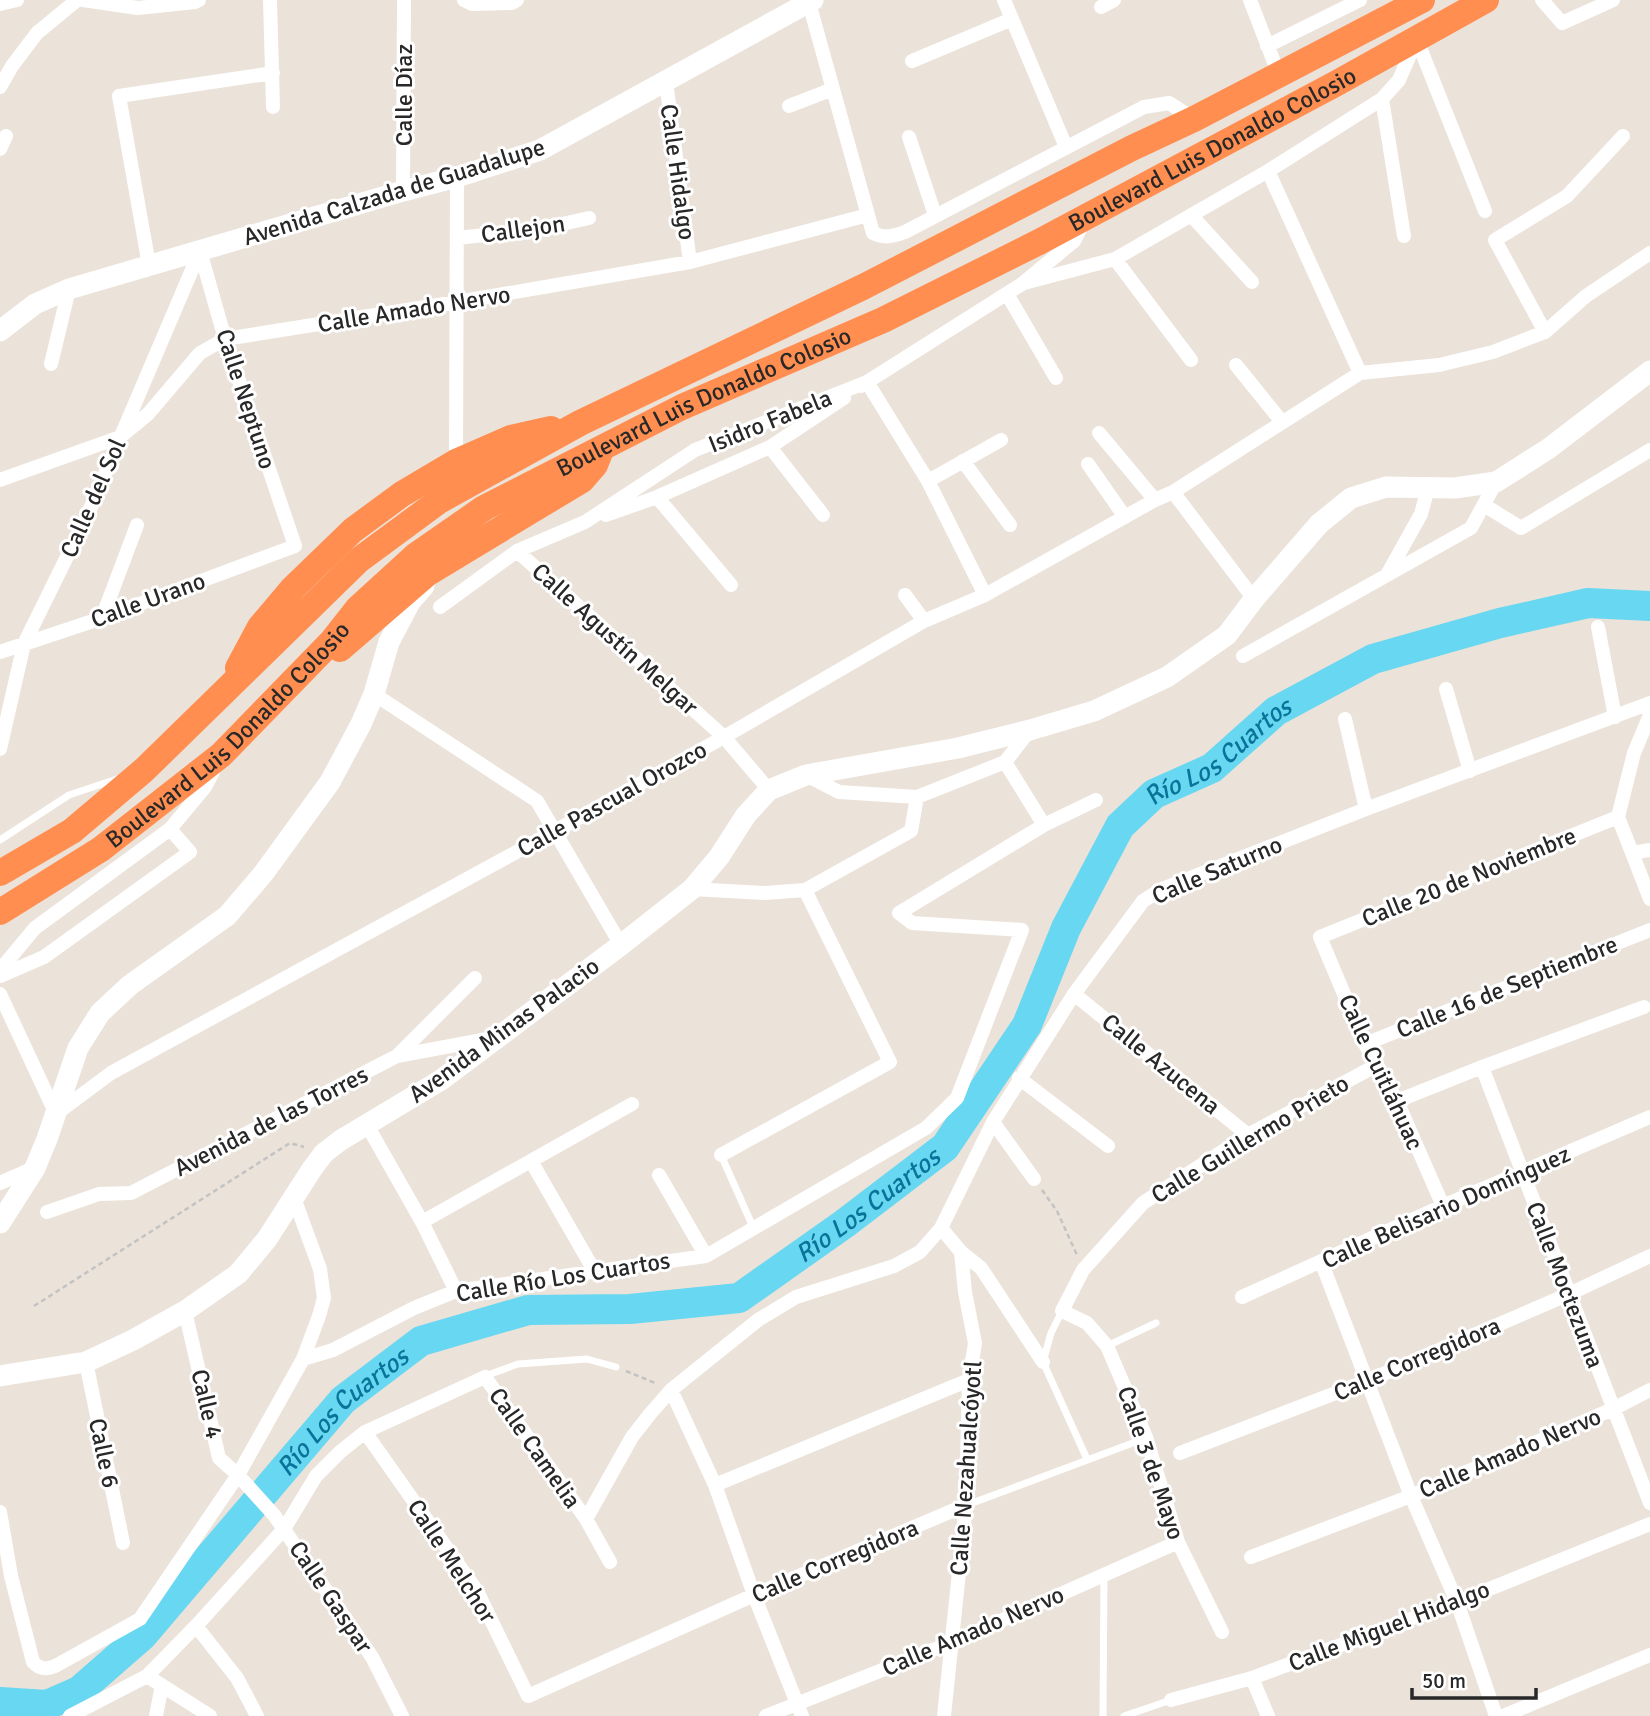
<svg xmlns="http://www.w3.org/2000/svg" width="1650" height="1716" font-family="Signika,sans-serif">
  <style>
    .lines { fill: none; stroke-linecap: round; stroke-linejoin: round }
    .river { stroke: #68d7f1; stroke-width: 30 }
    .path { stroke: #c3c3c3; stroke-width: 2.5; stroke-dasharray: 5 3.5; stroke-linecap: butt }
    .lane { stroke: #fff; stroke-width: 7 }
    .street { stroke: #fff; stroke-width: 14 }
    .secondary { stroke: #fff; stroke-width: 21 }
    .highway { stroke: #ff8e50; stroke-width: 26 }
    .labels { text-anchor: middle; stroke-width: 6; stroke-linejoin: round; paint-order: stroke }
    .street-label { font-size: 24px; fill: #282828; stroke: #fff }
    .water-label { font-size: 26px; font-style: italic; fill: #0a7399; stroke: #fff }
  </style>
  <rect width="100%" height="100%" fill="#ebe2d9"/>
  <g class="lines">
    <path class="river" id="s1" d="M0,1702L47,1705L79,1691L142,1636L343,1400L421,1341L528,1310L630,1309L739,1298L844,1224L945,1147L1027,1025L1066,928L1120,826L1154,794L1212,768L1276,711L1373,659L1500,623L1588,603L1650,606"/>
    <path class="path" d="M1042,1190L1057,1211L1077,1255
      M34,1306L290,1143L304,1147
      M626,1371L655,1383"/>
    <path class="lane" d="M0,840L69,795L117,779
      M721,1155L753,1227
      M1062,1311L1051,1333L1043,1362L1087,1459
      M1107,1346L1156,1323
      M485,1376L518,1364L587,1359L616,1367
      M967,1505L1146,1438
      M1103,1716L1104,1574
      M1124,1716L1171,1700"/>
    <path class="street" d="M83,0L138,8L195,2L199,0
      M270,0L273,107
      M464,0L472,4L512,3L517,0
      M1004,0L1066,147
      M1250,0L1279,75
      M1542,0L1562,23L1613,0
      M809,3L873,233C885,239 893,236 905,232L1144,107L1169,103L1194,119
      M0,4L17,0
      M1101,7L1114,0
      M1417,40L1485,211
      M1267,46L1360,0
      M912,61L1012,19
      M666,82L690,262
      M0,87L12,66L37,33L77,0
      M1382,99L1404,236
      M789,106L833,89
      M909,137L935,215
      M0,149L6,136
      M1268,171L1360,373
      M403,191L404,0
      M1191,215L1252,282
      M457,238L540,229L589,218
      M1115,259L1191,360
      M149,265L119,96L273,73
      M1024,283L1115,259L1268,171L1382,99L1399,80L1416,41
      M1007,294L1056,378
      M1545,332L1495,240L1567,196L1623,136
      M51,364L69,289
      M1236,365L1282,422
      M861,386L867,382L928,481L985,595
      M1099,433L1155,500
      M770,447L823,515
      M963,461L1010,525
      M456,462L457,177
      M1088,464L1125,517
      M0,480L120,437L148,414L200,353L225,339L457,302L690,262L868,215
      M928,481L1001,440
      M1173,492L1254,599
      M657,497L731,585
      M1484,505L1521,528L1650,450
      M606,515L657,497L770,447L844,398
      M517,551L724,737L769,790
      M1387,575L1421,514L1428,488
      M905,595L924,621
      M440,607L517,551L585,522L695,450L867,382L1022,284L1074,241L1083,223
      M102,618L137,525
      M1598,627L1615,717
      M0,652L102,618L295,546L225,339L200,251
      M1243,656L1471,528L1496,482
      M1446,689L1470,771
      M374,694L537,801L621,945
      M1650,715L1634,753L1618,817L1650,899
      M1345,719L1366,809
      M0,749L24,644L87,516L200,251
      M1005,762L1044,825
      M806,775L839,792L917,797L1005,762L1030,730
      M1632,853L1650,850
      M692,889L765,893L805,890L911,831L917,797
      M0,970L35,928L170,829L205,787L216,766
      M0,976L44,957L190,852L170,829
      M0,994L56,1114L111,1073L555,831L724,737L924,621L985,595L1155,500L1173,492L1360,373L1439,365L1493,352L1545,332L1586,296L1650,253
      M1074,994L1248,1135
      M1365,1044L1650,930
      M397,1056L475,978
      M1482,1067L1650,1503
      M1019,1078L1108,1146
      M1397,1101L1482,1067L1644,1007
      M993,1122L1034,1179
      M367,1125L422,1222L456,1291
      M721,1155L890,1062L805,890
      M531,1161L595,1272
      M659,1175L706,1256
      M0,1183L34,1168
      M1443,1206L1397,1101L1365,1044L1320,937L1618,817
      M47,1212L99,1194L131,1193L397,1056L493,1038
      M422,1222L632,1104
      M941,1228L961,1252L981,1268L1043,1362
      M1321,1261L1411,1496L1457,1602L1496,1716
      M1242,1297L1443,1206L1650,1117
      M185,1311L219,1458L238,1475L274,1515L372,1657L402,1716
      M303,1359L333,1350L414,1308L456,1291L706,1256L926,1128L957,1098L1022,930L912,923L899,913L1044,825L1096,800
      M86,1362L123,1543
      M671,1390L715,1485L754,1595L802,1716
      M365,1432L477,1591L528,1696L754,1595L966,1505
      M1180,1453L1367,1381L1569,1294L1650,1256
      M715,1485L969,1380
      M0,1512L11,1576L33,1662C40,1670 47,1670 57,1665L140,1619L238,1475L303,1359L319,1316L324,1298L320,1269L294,1198
      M586,1519L632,1437L650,1414L671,1390L758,1320L796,1297L894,1266L920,1252L941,1228L993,1122L1074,994L1143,901L1162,889L1366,809L1650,703
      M1251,1557L1411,1496L1613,1409L1650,1390
      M196,1626L237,1678L257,1716
      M1222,1632L1178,1542L1146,1437L1107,1346L1087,1323L1062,1311L1083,1270L1143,1203L1248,1135L1377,1065
      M147,1676L210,1716
      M1252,1678L1268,1716
      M1171,1700L1252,1678L1457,1602L1650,1524
      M70,1716L147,1676L196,1626L284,1529L316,1476L340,1452L365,1432L485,1377L586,1519L610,1562
      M156,1716L162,1685
      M766,1716L953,1642L1178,1542
      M944,1716L966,1505L969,1380L975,1343L965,1292L961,1252
      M1503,1716L1650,1655"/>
    <path class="secondary" d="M0,331L35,304L69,289L403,191L457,177L540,150L813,0
      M0,1223L35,1168L47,1139L78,1048L100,1013L130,985L227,916L263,874L330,782L361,724L374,694L389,642L410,602L424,586
      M0,1376L86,1362L133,1340L185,1311L238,1274L267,1239L312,1169L324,1153L341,1140L441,1080L621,945L692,889L719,857L746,815L769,790L806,775L958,748L1030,730L1094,711L1167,677L1227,635L1254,599L1319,524L1351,498L1386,487L1455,488L1496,482L1548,449L1650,371"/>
    <g class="highway">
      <path d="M340,649L428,573L582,480L595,465L601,450"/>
      <path d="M238,668L260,627L293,588L353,530L402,494L456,462L511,438L551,429"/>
      <path d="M0,873L72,831L144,770L359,560L439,501L580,423L865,286L1132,148L1194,119L1422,0"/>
      <path id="s2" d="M0,912L101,849L221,755L332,641L358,608L415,556L484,508L682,407L883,320L1039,242L1337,83L1486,0"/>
    </g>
  </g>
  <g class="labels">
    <g class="street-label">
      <text transform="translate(404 95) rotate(-90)" y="8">Calle Díaz</text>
      <text dy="8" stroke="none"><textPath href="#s2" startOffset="1446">Boulevard Luis Donaldo Colosio</textPath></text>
      <text transform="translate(678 172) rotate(82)" y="8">Calle Hidalgo</text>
      <text transform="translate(394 192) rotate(-17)" y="8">Avenida Calzada de Guadalupe</text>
      <text transform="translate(523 229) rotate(-8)" y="8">Callejon</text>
      <text transform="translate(414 309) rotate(-9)" y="8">Calle Amado Nervo</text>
      <text transform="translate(246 399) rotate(72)" y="8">Calle Neptuno</text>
      <text dy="8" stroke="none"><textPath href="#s2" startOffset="878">Boulevard Luis Donaldo Colosio</textPath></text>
      <text transform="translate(770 421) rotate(-22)" y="8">Isidro Fabela</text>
      <text transform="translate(93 498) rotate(-66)" y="8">Calle del Sol</text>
      <text transform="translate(148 600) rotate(-20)" y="8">Calle Urano</text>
      <text transform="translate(615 639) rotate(42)" y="8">Calle Agustín Melgar</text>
      <text dy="8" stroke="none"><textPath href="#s2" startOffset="290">Boulevard Luis Donaldo Colosio</textPath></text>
      <text transform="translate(612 799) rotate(-29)" y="8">Calle Pascual Orozco</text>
      <text transform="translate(1217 870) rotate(-23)" y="8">Calle Saturno</text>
      <text transform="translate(1469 877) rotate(-22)" y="8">Calle 20 de Noviembre</text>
      <text transform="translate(1507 987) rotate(-22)" y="8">Calle 16 de Septiembre</text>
      <text transform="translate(504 1030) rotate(-36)" y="8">Avenida Minas Palacio</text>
      <text transform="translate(1161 1064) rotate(39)" y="8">Calle Azucena</text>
      <text transform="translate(1381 1072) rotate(65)" y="8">Calle Cuitláhuac</text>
      <text transform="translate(271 1121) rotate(-27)" y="8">Avenida de las Torres</text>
      <text transform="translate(1250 1139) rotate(-31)" y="8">Calle Guillermo Prieto</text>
      <text transform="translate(1446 1207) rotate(-24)" y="8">Calle Belisario Domínguez</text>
      <text transform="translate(563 1277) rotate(-9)" y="8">Calle Río Los Cuartos</text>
      <text transform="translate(1565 1285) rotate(69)" y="8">Calle Moctezuma</text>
      <text transform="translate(1417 1359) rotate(-23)" y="8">Calle Corregidora</text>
      <text transform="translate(207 1404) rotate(77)" y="8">Calle 4</text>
      <text transform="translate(535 1448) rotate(55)" y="8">Calle Camelia</text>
      <text transform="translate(104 1453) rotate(78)" y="8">Calle 6</text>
      <text transform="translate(1510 1453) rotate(-23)" y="8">Calle Amado Nervo</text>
      <text transform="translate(1151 1463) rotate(71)" y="8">Calle 3 de Mayo</text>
      <text transform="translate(966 1468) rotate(-86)" y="8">Calle Nezahualcóyotl</text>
      <text transform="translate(452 1561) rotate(57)" y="8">Calle Melchor</text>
      <text transform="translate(835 1561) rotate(-23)" y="8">Calle Corregidora</text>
      <text transform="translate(331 1597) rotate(56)" y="8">Calle Gaspar</text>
      <text transform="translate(1389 1626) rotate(-21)" y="8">Calle Miguel Hidalgo</text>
      <text transform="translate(973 1631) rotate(-23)" y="8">Calle Amado Nervo</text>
    </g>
    <g class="water-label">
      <text dy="9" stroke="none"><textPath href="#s1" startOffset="1643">Río Los Cuartos</textPath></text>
      <text dy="9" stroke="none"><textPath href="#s1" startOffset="1055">Río Los Cuartos</textPath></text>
      <text dy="9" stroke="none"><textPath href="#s1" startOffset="467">Río Los Cuartos</textPath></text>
    </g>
  </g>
  <path d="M1412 1688v10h124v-10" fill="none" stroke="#282828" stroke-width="3.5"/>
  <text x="1422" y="1688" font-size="21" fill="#282828" stroke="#ffffff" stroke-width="5" paint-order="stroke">50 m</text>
</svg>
